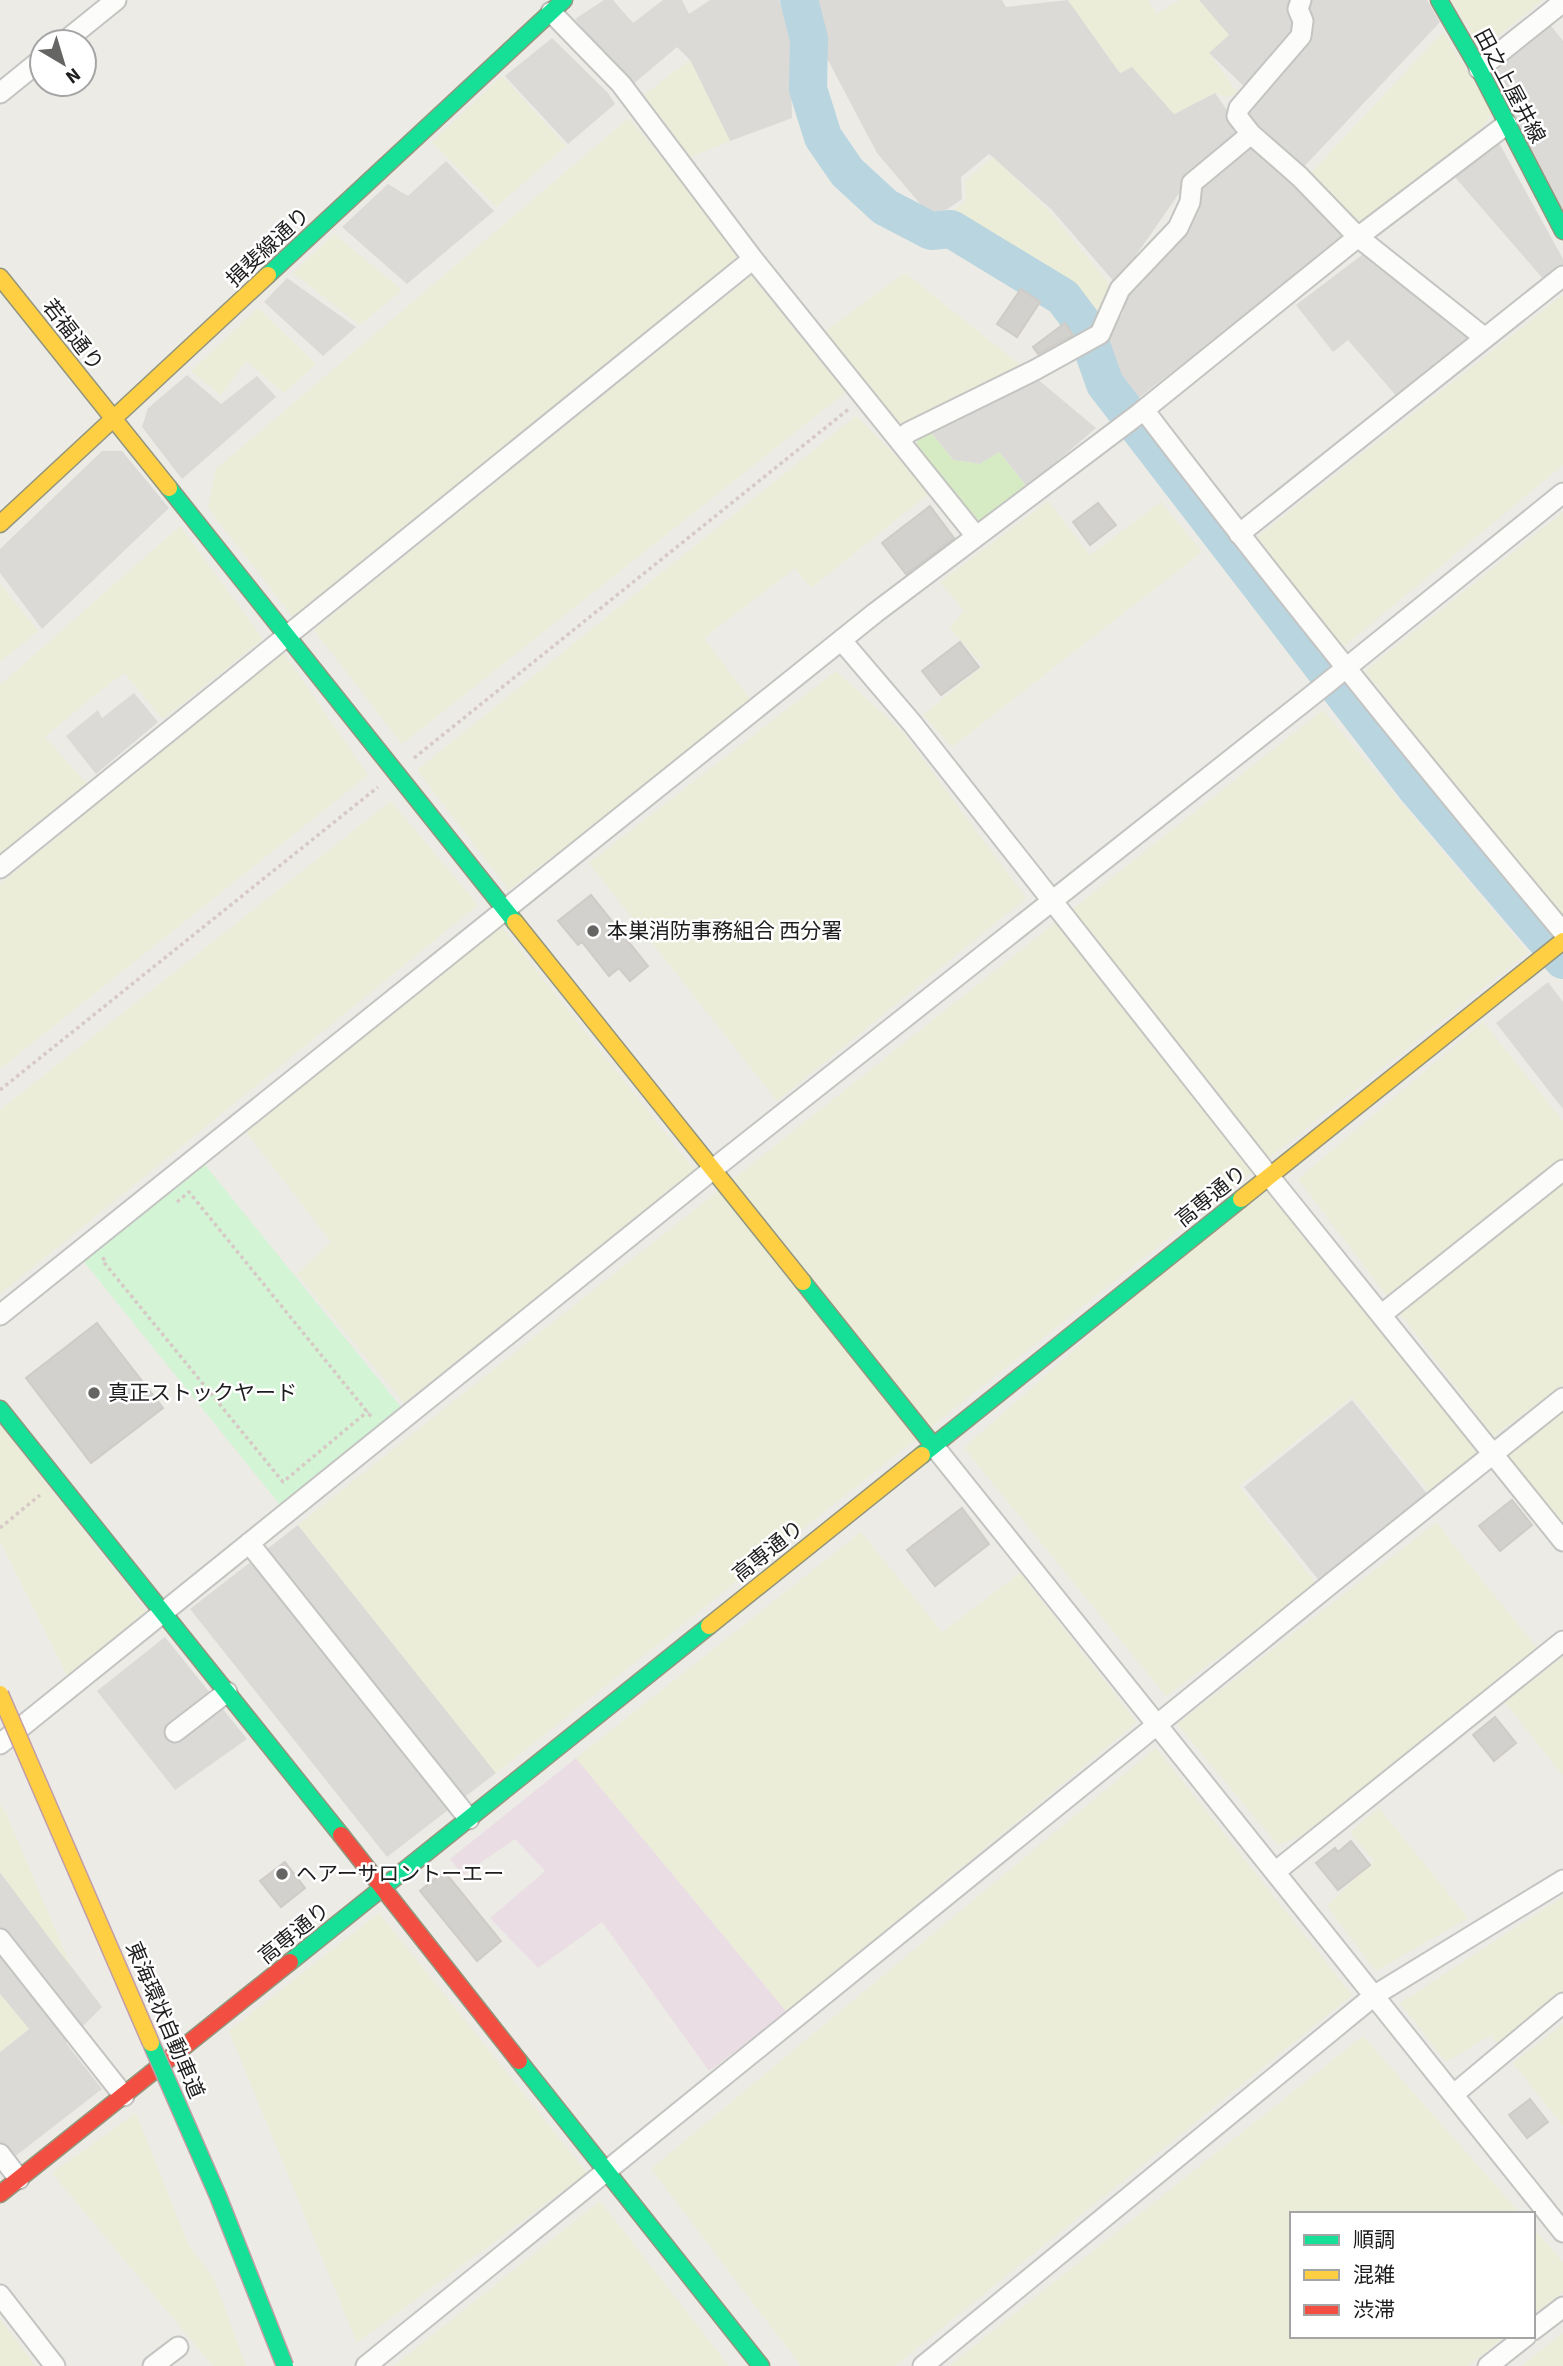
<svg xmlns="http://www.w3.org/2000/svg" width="1563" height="2366" font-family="'Source Sans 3','Noto Sans JP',sans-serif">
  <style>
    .residential { fill: #dbdad7 }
    .industrial { fill: #eadee4 }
    .farmland { fill: #ebedd8 }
    .grass { fill: #d6ebc3 }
    .park { fill: #d3f4d5 }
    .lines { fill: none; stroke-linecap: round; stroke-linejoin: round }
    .river { stroke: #b8d5e0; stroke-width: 38 }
    .building { fill: #d3d1cd; stroke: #cfccc7; stroke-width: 2 }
    .street-casing { stroke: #c4c4c2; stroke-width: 23 }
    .fast-casing { stroke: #93967d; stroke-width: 19 }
    .slow-casing { stroke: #93967d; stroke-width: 19 }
    .jam-casing { stroke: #93967d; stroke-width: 19 }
    .path { stroke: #d7c9c5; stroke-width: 3.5; stroke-dasharray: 3.5 3.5; stroke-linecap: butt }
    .street { stroke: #fcfcfb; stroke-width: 19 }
    .fast { stroke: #16e098; stroke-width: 16 }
    .slow { stroke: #ffcf43; stroke-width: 16 }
    .jam { stroke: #f24e42; stroke-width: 16 }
    .fast-bridge-casing { stroke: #c29da5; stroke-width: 19; stroke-linecap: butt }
    .slow-bridge-casing { stroke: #c29da5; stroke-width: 19; stroke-linecap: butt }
    .fast-bridge { stroke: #16e098; stroke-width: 16 }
    .slow-bridge { stroke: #ffcf43; stroke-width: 16 }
    .poi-dot { fill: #656563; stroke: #fff; stroke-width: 2.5 }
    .labels { text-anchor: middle; stroke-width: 5; stroke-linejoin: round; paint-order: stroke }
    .street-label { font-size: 21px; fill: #1d1d1d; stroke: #fff }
    .poi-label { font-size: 21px; fill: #1d1d1d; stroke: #fff; text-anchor: start }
  </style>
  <rect width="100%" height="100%" fill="#ecebe6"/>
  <path class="residential" d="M604,0H613L633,23L663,0H682L689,14L710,0H779L790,35L792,118L730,141L690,60L677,47L631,86L575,19Z
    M810,0H1002L1006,7L1068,0L1120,73L1132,66L1174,114L1215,93L1239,127L1241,136L1194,172L1116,284L1052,210L989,154L961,177L962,199L933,219L877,153L821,47Z
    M1199,0H1295L1291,17L1296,27L1246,88L1209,53Z
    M1310,0H1427L1440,22L1300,171L1244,120L1246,108L1309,43L1312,26L1307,7Z
    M1548,22L1563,41V212L1489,70Z
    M552,38L608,93L615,104L568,144L505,76Z
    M1253,143L1348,235L1135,401L1119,384L1107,336L1123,313L1125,292L1200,185Z
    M1499,143L1563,259V265L1545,281L1454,176Z
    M446,161L494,211L407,284L342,227L388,184L408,196Z
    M1366,252L1472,332L1471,342L1399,399L1348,340L1333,352L1296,305Z
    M287,278L356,327L323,356L264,302Z
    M187,375L221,404L257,376L276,397L182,479L142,427L148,408Z
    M1035,377L1096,428L1027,487L1000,453L980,464L953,460L929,430Z
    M102,451H122L169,508L42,629L0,573V549Z
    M134,693L158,722L96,774L66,736L98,710L102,718Z
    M1548,982L1563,1002V1109L1496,1023Z
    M1352,1400L1429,1496L1321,1583L1244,1487Z
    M298,1525L496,1773L387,1857L190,1609Z
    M165,1637L247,1739L175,1790L97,1691Z
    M0,1872L102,2007L66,2043L102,2089L0,2168V2052L29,2029L0,1994Z"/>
  <path class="industrial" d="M576,1758L787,2012L709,2071L602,1922L538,1968L490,1918L545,1871L515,1839L463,1875L450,1859Z"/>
  <path class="farmland" d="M1068,0H1148L1157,14L1180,0H1199L1229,35L1209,53L1238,94L1227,97L1215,93L1174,114L1132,67L1120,73Z
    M1451,0H1543L1482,48Z
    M1443,32L1492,112L1485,125L1445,161L1357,228L1306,178Z
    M690,60L730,141L688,158L640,98Z
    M502,76L566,146L496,207L432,142Z
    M629,118L742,256L293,617L208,508L216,469Z
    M993,157L1051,213L1114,290L1095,312L1075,285L972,226L937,223L965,202V181Z
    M334,234L402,290L360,325L293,273Z
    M905,273L1019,364L1015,373L910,424L896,423L825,331Z
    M751,276L846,392L402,744L314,630Z
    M1563,295V465L1343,647L1252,541Z
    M258,308L316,364L284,393L246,361L221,395L191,371Z
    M856,416L932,491L811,588L795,568L704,638L753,703L509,890L417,770Z
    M1048,501L1090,555L1161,502L1202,552L952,747L923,715L983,666L950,628L964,611L940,582Z
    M1563,512V921L1561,922L1365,671Z
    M180,526L263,639L163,719L124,673L91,698L45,737L86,783L0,854V685Z
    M0,584L38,631L0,662Z
    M283,652L368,775L0,1069V884Z
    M836,671L903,732L1026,898L777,1101L589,863Z
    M1323,710L1528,952L496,1773L298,1525Z
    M391,801L478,905L0,1294V1110Z
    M499,923L696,1172L404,1403L297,1274L331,1242L246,1132Z
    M1483,1022L1563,1121V1384L1493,1436L1298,1179Z
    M1269,1176L1479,1450L1430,1492L1352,1397L1239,1486L1317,1585L1166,1696L964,1448Z
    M1563,1406V1526L1507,1456Z
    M0,1425L148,1614L69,1679L0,1541Z
    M1437,1522L1452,1543L1537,1648L1307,1834L1278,1845L1177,1724Z
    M861,1532L942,1632L1020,1573L1137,1722L787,2012L576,1758Z
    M1563,1657V1776L1505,1702Z
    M1156,1748L1352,1995L895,2366H801L651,2169Z
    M0,1805L6,1813L71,1967L0,1872Z
    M1379,1808L1468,1918L1376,1971L1327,1906L1374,1861L1350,1832Z
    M1563,1897V1997L1500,2047L1491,2035L1446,2062L1400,2003Z
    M379,1913L587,2173L357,2343L229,2031Z
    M0,1994L29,2029L0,2052Z
    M1563,2024V2126L1513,2063Z
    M1363,2036L1521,2214H1292V2336H1506L1468,2366H949Z
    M136,2113L188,2244L214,2279L246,2366H213L52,2173Z
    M600,2201L729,2366H394Z
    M1533,2228L1563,2262V2292L1533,2315Z
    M0,2319L36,2366H0Z
    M1563,2333V2366H1521Z"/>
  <path class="grass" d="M929,430L953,460L980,464L999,452L1027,487L979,521L916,448L918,434Z"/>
  <path class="park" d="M201,1160L401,1407L281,1506L81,1258Z"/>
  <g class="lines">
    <path class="river" d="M799,0L809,39L808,89L823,137L847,172L885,207L931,231L951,229L1063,297L1084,325L1105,384L1416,788L1563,960"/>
  </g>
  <path class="building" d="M1021,289L1040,302L1017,337L997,324Z
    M1065,323L1073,335L1038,354L1033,347Z
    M1098,503L1116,525L1090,545L1073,522Z
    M930,506L954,538L906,574L882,543Z
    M960,642L979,667L941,695L922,671Z
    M591,895L648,966L630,981L619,968L609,976L582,942L578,945L558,921Z
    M97,1323L163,1408L91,1463L26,1378Z
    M1512,1500L1532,1525L1500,1551L1479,1526Z
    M962,1508L989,1544L935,1586L907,1550Z
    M1495,1717L1516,1743L1494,1761L1473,1735Z
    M1351,1841L1370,1865L1338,1890L1316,1863L1335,1848L1338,1852Z
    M285,1862L305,1888L281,1907L260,1881Z
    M444,1871L501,1941L477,1961L420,1891Z
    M1530,2099L1548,2122L1527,2138L1509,2115Z"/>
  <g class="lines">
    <defs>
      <path id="street" d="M1301,0L1298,9L1303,21L1301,36L1239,108L1237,116L1251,134L1300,177L1358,237L1485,338
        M551,12L621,84L753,259L976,536
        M64,42L116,0
        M1479,69L1563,2
        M0,93L42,59
        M1144,410C1279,587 1420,761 1563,932
        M899,440L909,432L1035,370L1100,334L1120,289L1178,228L1190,202L1192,183L1251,134
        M1239,534L1563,276
        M842,641L912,723L1269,1176L1563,1541
        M0,868L753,259
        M0,1315L875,613L1140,413L1358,237L1507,124
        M1381,1315L1563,1170
        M933,1445L1563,2232
        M249,1543L469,1819
        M175,1732L227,1692
        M0,1744L712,1170L1320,689L1563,493
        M1275,1872L1563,1641
        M0,1939L124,2096
        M1454,2094L1563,2003
        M0,2154L19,2179
        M0,2295L55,2366
        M1533,2330L1563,2307
        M153,2366L178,2347
        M366,2366L1333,1582L1563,1398
        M923,2366L1375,1995L1563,1880
        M1488,2366L1526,2336"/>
      <path id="fast" d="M1439,0L1479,69L1563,231
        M268,275L564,0
        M169,488L515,922
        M803,1282L933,1445
        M0,1409L341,1835
        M922,1455L1241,1199
        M290,1962L709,1626
        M519,2061L761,2366"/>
      <path id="slow" d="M0,277L169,488
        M0,524L268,275
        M515,922L803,1282
        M1241,1199L1563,941
        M709,1626L922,1455"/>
      <path id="jam" d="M341,1835L519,2061
        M0,2194L290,1962"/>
    </defs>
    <use href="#street" class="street-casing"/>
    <use href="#fast" class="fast-casing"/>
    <use href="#slow" class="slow-casing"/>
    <use href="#jam" class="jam-casing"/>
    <path class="path" d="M414,758L850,408
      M0,1090L378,787
      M177,1202L189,1192L373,1419
      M105,1258L102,1260L283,1482L368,1411
      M0,1528L40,1495"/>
    <use href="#street" class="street"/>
    <use href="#fast" class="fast"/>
    <use href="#slow" class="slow"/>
    <use href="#jam" class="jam"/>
    <defs>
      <path id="fast-bridge" d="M151,2043L218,2196L285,2366"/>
      <path id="slow-bridge" d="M0,1694L151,2043"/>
    </defs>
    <use href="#fast-bridge" class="fast-bridge-casing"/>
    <use href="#slow-bridge" class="slow-bridge-casing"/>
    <use href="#fast-bridge" class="fast-bridge"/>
    <use href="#slow-bridge" class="slow-bridge"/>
  </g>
  <g class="poi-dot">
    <circle cx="593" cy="931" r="7"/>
    <circle cx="94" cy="1393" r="7"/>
    <circle cx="282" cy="1874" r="7"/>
  </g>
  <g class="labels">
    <g class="street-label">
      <text transform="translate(1510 86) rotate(62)" y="7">田之上屋井線</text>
      <text transform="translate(268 247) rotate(-43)" y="7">揖斐線通り</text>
      <text transform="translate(73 335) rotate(52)" y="7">若福通り</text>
      <text transform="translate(1211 1196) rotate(-39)" y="7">高専通り</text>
      <text transform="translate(768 1551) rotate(-39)" y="7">高専通り</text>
      <text transform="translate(294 1933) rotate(-39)" y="7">高専通り</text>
      <text transform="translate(165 2020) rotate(67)" y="7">東海環状自動車道</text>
    </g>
    <g class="poi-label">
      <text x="607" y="938">本巣消防事務組合 西分署</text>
      <text x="108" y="1400">真正ストックヤード</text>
      <text x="296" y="1881">ヘアーサロントーエー</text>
    </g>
  </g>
  <rect x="1290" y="2212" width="245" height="126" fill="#ffffff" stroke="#a5a5a5" stroke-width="2"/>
  <rect x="1304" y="2235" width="35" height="10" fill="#16e098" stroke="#a5a5a5" stroke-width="2"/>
  <text x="1353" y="2247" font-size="21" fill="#1d1d1d">順調</text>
  <rect x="1304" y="2270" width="35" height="10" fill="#ffcf43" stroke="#a5a5a5" stroke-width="2"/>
  <text x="1353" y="2282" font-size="21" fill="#1d1d1d">混雑</text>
  <rect x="1304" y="2305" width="35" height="10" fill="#f24e42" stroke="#a5a5a5" stroke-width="2"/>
  <text x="1353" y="2317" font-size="21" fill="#1d1d1d">渋滞</text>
  <g transform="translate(63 63) rotate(142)"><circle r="33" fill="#ffffff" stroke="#a5a5a5" stroke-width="2"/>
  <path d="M0-5L12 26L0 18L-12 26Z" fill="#656563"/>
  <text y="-10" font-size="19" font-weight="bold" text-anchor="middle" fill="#1d1d1d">N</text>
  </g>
</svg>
